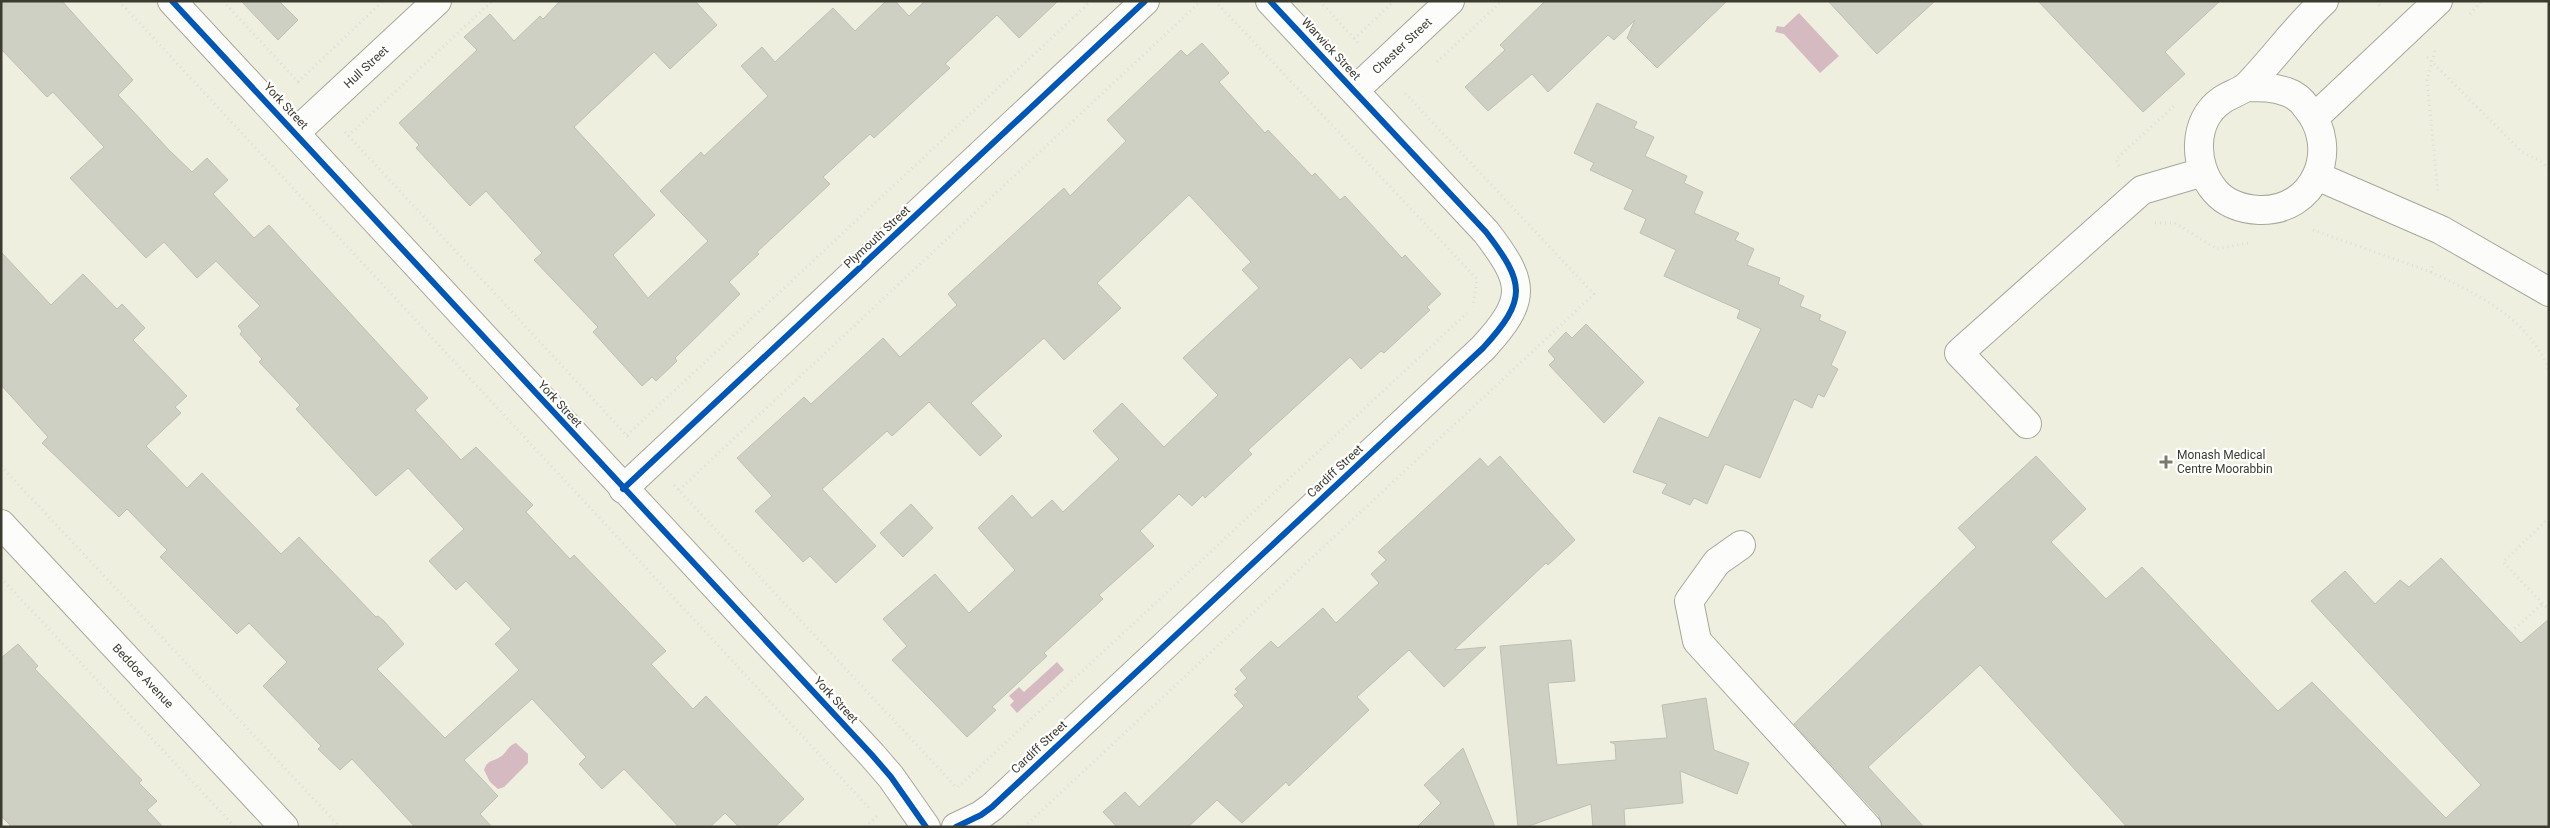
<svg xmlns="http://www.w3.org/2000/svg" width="2550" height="828" font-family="Roboto,sans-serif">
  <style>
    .water { fill: #d6bac2 }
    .building { fill: #cfd0c4; stroke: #bfc0b4 }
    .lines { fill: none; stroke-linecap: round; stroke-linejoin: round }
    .minor-casing { stroke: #a7a89b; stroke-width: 30 }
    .path { stroke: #ddddd9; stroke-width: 3; stroke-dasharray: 1 4; stroke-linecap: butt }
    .minor { stroke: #fcfdfa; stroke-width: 28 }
    .cycleway-casing { stroke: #fff; stroke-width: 9 }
    .cycleway { stroke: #0057b8; stroke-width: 6 }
    .poi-dot { fill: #7a7a6d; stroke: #fff; stroke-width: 2 }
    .labels { text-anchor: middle; stroke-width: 4.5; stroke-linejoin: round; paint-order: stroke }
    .street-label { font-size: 12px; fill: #3b3b30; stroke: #fff }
    .poi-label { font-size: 12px; fill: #3b3b30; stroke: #fff; text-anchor: start }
  </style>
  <rect width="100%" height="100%" fill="#eeefdf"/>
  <path class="water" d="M1799,13L1839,56L1820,73L1784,34L1775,32L1777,26L1784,27Z
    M1057,662L1064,670L1017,713L1010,705L1014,701L1009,696L1019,687L1024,692Z
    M516,743L528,754V763L504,787L498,789L490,782L484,770C487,760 492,762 500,757C507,753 507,746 516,743Z"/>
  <path class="building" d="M1,1H62L133,80L118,95L169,150L192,172L207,158L228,180L213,194L254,238L269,225L428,398L415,410L461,460L476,447L533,505L526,512L570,559L574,555L666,651L651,664L693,709L706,696L804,799L775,827H739L725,813L710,827H679L624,769L602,789L579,764L586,757L532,699L464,760L498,796L480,814L492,827H415L352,759L340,770L318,749L321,746L263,686L287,662L249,623L237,634L160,557L167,550L127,509L119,517L42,443L48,437L1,385V252L51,305L83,274L117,309L122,304L145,328L133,340L187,396L175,407L181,413L146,446L187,488L202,473L281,554L299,537L376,617L378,616L384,621L404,644L377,669L445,738L519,670L495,644L511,629L466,581L456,590L429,561L464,529L408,468L376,496L296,409L300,405L259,362L262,359L240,334L242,331L238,326L260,306L216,261L197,278L164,242L146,258L70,178L104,147L53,92L47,97L1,49Z
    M241,1H279L298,20L278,40Z
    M560,1H695L717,25L670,69L654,52L574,127L655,215L613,255L648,298L708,241L660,191L701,152L704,156L768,96L741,66L762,47L775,62L833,8L855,31L886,1H895L909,16L925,1H1058L1019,38L997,15L945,64L950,68L874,138L870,134L823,177L830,184L757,252L759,254L729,282L740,294L675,358L677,361L656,381L652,377L642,386L593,332L598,327L534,260L542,253L486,191L470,206L416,148L419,145L399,123L477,50L464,37L490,14L514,41L540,16L543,19Z
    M1545,1H1727L1657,68L1627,38L1635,20L1614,40L1608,35L1548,92L1532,74L1488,111L1465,87L1505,50L1500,45Z
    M1828,1H1935L1877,54Z
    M2038,1H2220L2165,52L2185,74L2143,112Z
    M1202,43L1229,73L1219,82L1265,133L1268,130L1312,176L1315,173L1340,200L1345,196L1402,258L1405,255L1441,294L1427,307L1430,310L1384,353L1381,351L1361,369L1350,357L1248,450L1252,454L1205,498L1203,495L1192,506L1179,494L1140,531L1154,546L1099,595L1103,599L1044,653L1047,656L992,707L996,710L967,737L892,660L907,646L883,619L935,574L969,613L1015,570L978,528L1012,495L1032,518L1052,500L1063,512L1119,459L1093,431L1122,403L1164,447L1218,395L1183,358L1259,288L1242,270L1251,262L1189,195L1097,283L1121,308L1064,360L1044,338L971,403L1002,436L980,456L929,402L892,436L887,431L822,489L876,546L836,583L810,556L803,562L755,511L772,496L737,458L804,397L811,404L883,338L900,357L957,305L948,294L1064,188L1070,196L1126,141L1107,120L1181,50L1187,56Z
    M1597,103L1637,122L1634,128L1654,137L1645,156L1687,176L1684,183L1703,192L1694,213L1739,233L1735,240L1754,249L1747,265L1780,278L1778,284L1804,296L1800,306L1821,315L1819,320L1846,332L1831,365L1838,369L1824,397L1818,394L1812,408L1794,399L1760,478L1725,464L1707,504L1694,498L1690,505L1662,493L1667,484L1633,472L1659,417L1708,438L1761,329L1737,318L1740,310L1664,276L1676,250L1640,233L1646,219L1624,209L1633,190L1590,170L1594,163L1574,153Z
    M1586,324L1644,382L1604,423L1549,365L1555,359L1548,351L1566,332L1572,338Z
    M1500,456L1575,540L1548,565L1546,563L1454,650L1486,647L1444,687L1409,650L1357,697L1369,710L1289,786L1286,782L1242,823L1217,800L1188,827H1117L1103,812L1125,792L1139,807L1244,706L1234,695L1238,692L1235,689L1247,678L1240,670L1271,641L1278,648L1323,608L1336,623L1379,583L1371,574L1386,560L1378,552L1480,458L1488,467Z
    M2036,456L2086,509L2051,542L2106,599L2142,567L2278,711L2312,682L2446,818L2481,785L2311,601L2345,571L2375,604L2400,580L2409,587L2441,558L2521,643L2549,619V827H2127L1980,665L1868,767L1924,827H1882L1879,816L1794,724L1976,547L1958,528Z
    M911,504L933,528L903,557L880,533Z
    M1571,640L1575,681L1548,683L1557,765L1616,760L1615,744L1610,742L1667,738L1662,705L1706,698L1714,750L1749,763L1737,794L1680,771L1683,803L1624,809L1625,827H1593L1591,804L1526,827H1518L1500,646Z
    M18,644L38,666L35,669L142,780L139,783L157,801L147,810L163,827H12L1,816V658Z
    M1463,748L1495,827H1417L1441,803L1424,785Z"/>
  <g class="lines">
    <defs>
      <path id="minor" d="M172,1L872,755L891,777L926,827
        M2246,87C2261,87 2273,87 2287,92C2296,95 2302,101 2307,108C2341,149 2315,212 2259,210C2243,209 2226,204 2215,191C2193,166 2192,120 2222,100C2230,94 2241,92 2248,85C2274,58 2296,27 2324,1
        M1354,91L1450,1
        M2315,117L2438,1
        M295,133L437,1
        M2317,176L2441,230L2549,292
        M2027,424L1959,353L2142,190L2203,172
        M623,489L1145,1
        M1,524L284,827
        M1741,545L1717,562L1689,601L1697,641L1867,827
        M956,827L981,815L992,807L1483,348C1528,299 1525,283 1486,232L1270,1"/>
    </defs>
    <use href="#minor" class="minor-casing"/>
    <path class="path" d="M119,1L871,810
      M223,1L300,84
      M1215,1L1477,279L1473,307
      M1320,1L1358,43
      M2376,1L2382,8
      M2547,1L2549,3
      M2470,14L2482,1
      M1354,39L1394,1
      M2435,51L2427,80L2438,194
      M2427,57L2522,152L2540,161L2549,169
      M1437,62L1502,1
      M298,82L383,1
      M345,132L630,439
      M348,136L492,1
      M2119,166L2116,159L2174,106
      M2155,223H2175L2217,249L2248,243
      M2313,230L2431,272L2433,264
      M2431,272C2476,293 2531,320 2549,371
      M627,435L1091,1
      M1,466L340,827
      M674,485L957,788
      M679,490L1201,1
      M2549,518L2503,562L2549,610
      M1,578L235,827
      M2511,632L2543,603
      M958,787L1467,313
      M865,827L877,816
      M1024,827L1594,294L1404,92L1406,91"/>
    <use href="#minor" class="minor"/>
    <defs>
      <path id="cycleway" d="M172,1L872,755L891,777L926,827
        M623,489L1145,1
        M956,827L981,815L992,807L1483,348C1528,299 1525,283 1486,232L1270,1"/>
    </defs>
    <use href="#cycleway" class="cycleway-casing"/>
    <use href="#cycleway" class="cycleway"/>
  </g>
  <path class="poi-dot" d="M2163.5 454.5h5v5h5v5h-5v5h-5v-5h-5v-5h5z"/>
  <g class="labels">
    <g class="street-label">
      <text transform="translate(1402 46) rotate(-43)" y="4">Chester Street</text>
      <text transform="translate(1331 49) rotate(47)" y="4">Warwick Street</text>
      <text transform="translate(366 67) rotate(-43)" y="4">Hull Street</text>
      <text transform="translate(286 106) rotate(47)" y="4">York Street</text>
      <text transform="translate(877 237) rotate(-43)" y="4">Plymouth Street</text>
      <text transform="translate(560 404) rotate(47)" y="4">York Street</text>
      <text transform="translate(1335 471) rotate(-43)" y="4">Cardiff Street</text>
      <text transform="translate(143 676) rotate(47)" y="4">Beddoe Avenue</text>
      <text transform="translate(836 700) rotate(47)" y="4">York Street</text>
      <text transform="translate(1039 747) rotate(-43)" y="4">Cardiff Street</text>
    </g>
    <g class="poi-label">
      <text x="2177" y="459">Monash Medical<tspan x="2177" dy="14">Centre Moorabbin</tspan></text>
    </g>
  </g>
  <rect width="2550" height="828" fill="none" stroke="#3b3b30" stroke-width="5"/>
</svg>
